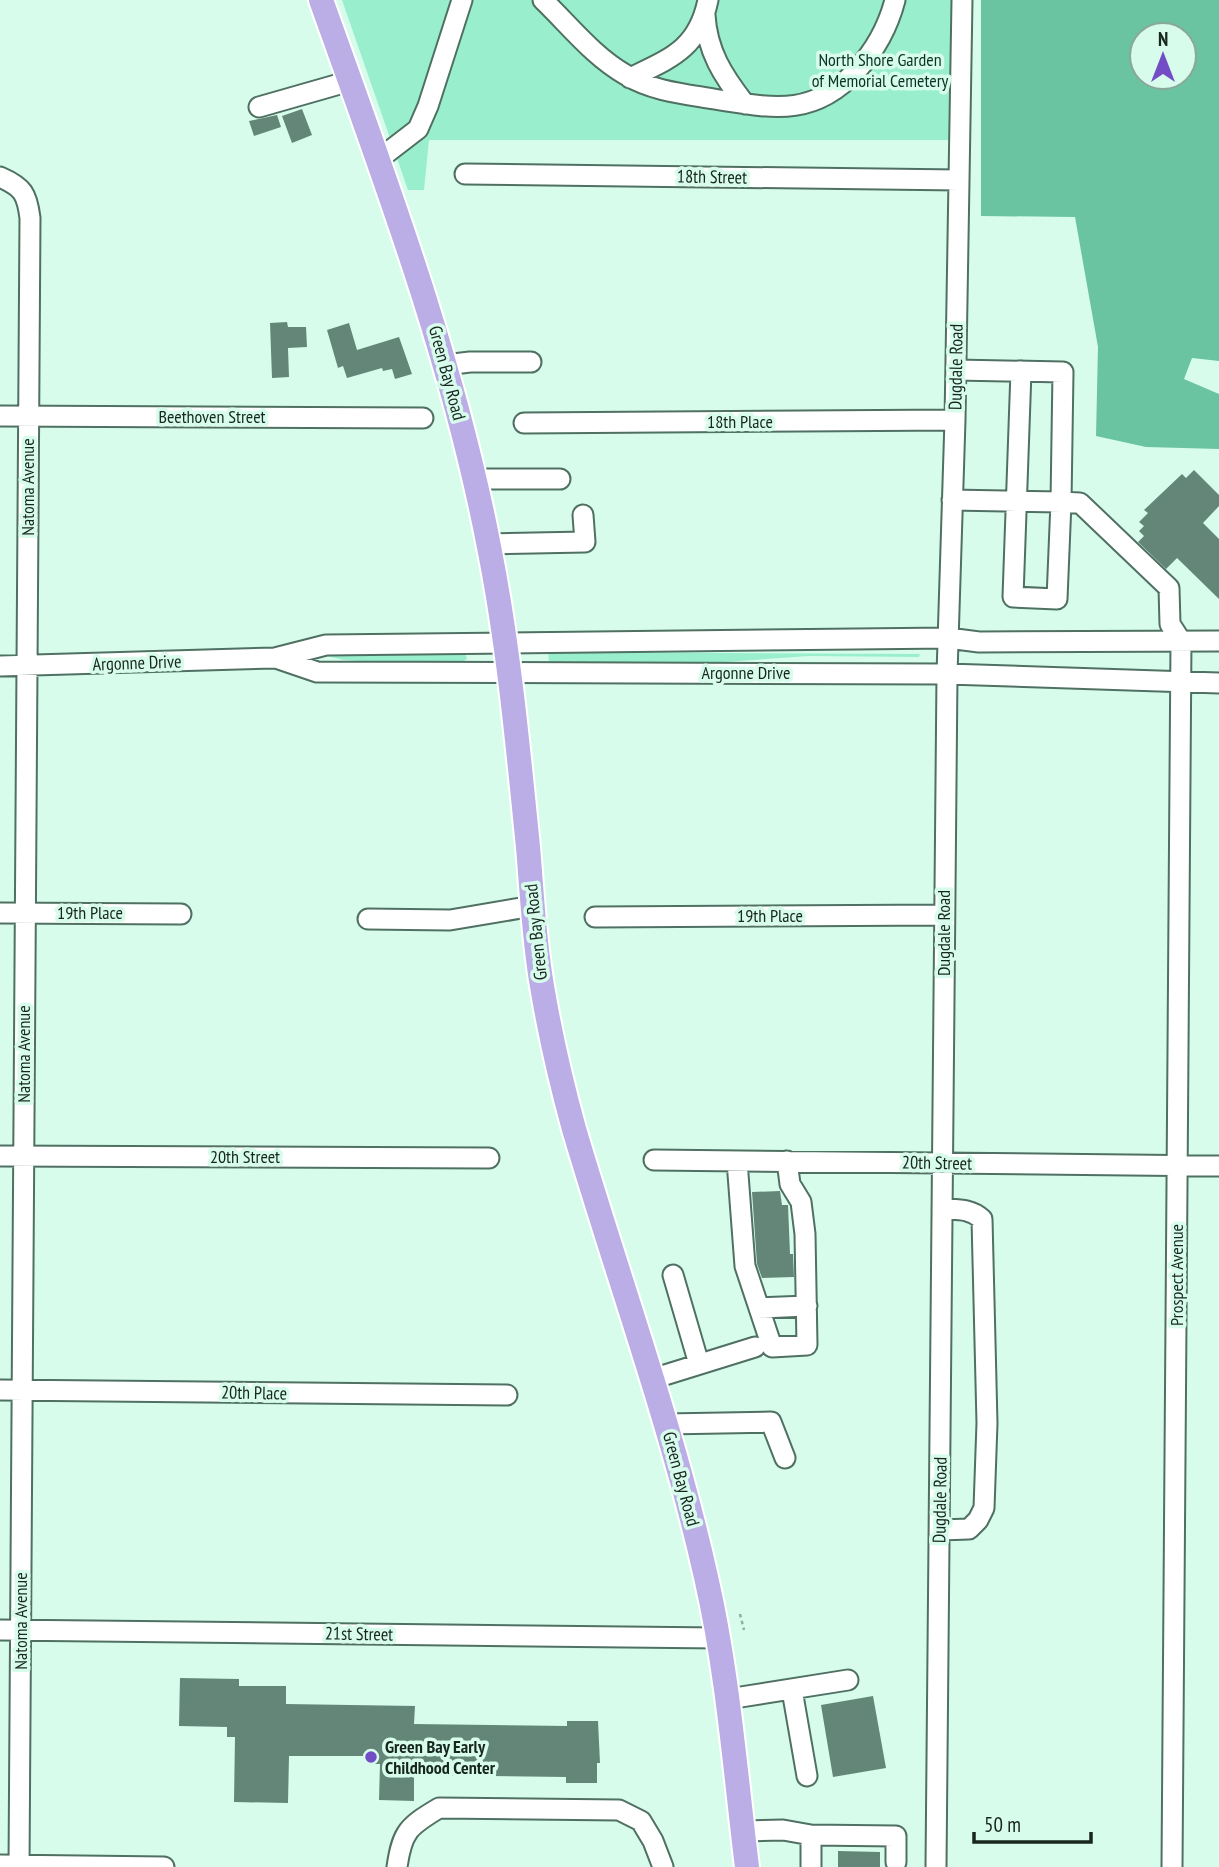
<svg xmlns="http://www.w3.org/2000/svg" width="1219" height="1867" font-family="'PT Sans Narrow',sans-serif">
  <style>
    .green { fill: #99efcd }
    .forest { fill: #6ac4a2; fill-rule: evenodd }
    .building { fill: #648678 }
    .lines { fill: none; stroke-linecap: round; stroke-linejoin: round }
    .minor-casing { stroke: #4f7062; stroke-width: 23 }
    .major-casing { stroke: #fff; stroke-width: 28 }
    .path { stroke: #91aea1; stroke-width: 2.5; stroke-dasharray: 3.5 3.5; stroke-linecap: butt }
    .minor { stroke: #fff; stroke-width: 19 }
    .major { stroke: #bbade6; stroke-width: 24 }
    .poi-dot { fill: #734dc6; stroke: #d7fcec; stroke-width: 2.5 }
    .labels { text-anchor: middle; stroke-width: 7; stroke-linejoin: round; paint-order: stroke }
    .park-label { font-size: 18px; fill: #093325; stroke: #d7fcec }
    .street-label { font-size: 18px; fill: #182620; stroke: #d7fcec }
    .poi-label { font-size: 18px; font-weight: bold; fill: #182620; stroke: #d7fcec; text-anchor: start }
  </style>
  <rect width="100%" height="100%" fill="#d7fcec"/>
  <path class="green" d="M342,0H953L952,140H429L424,190H408Z
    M548,652L920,654L919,657L809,656L711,663H549Z
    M465,653L467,659L464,661H359L344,660L318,654Z"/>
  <path class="forest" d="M981,0H1219V361L1192,358L1184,379L1219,394V449L1146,447L1096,436L1098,347L1075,217L981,216ZM1142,35H1184V77H1142Z"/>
  <path class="building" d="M302,109L312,135L292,143L282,116Z
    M277,115L281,127L254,136L249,121Z
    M287,322L288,327H306L307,347L288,348L289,377L272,378L270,323Z
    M349,323L357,350L399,337L412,374L395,379L392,369L383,371L382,368L347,378L343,366L338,368L327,330Z
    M1194,470L1219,495V506L1203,523L1219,539V599L1177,558L1166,569L1138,542L1144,536L1139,531L1144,526L1139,522L1148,513L1144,510L1182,474L1186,478Z
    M780,1191L782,1205H788L790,1254H793L794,1277L762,1278L757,1264L752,1192Z
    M180,1678L239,1679V1686H286V1704L415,1706L414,1724L567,1726V1721H598L600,1763H597V1783H566V1777L414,1775V1801L379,1800L380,1764H368V1756H289L288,1803L234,1802L235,1737H227V1727L179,1726Z
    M873,1696L886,1768L833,1777L821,1705Z
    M838,1851L880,1852V1867H838Z"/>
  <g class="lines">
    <defs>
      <path id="minor" d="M543,0C570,26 593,56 626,75C652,91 684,94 714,99C772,108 813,118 857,70C876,49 888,27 895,0
        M705,15C707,51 723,76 745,104
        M630,78C671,58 698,49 708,0
        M259,107L350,81
        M379,159L418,129L428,106L462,0
        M465,174L959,180
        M0,177C23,187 27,194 30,218L19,1867
        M445,365L470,362H531
        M1021,371L1013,597L1057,599L1061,502L1080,503L1169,588L1170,624L1181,641L1172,1867
        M0,416L423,418
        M524,423L955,420
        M474,479H560
        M952,500L1061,502L1063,372L956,370
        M488,544L585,542L583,515
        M276,658L317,672L947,674L1219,683
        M0,666L275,658L326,645L948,638L979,642L1219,641
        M0,913L181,914
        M595,917L944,915
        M368,919L450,920L533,906
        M0,1156L489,1158
        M654,1160L1219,1166
        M737,1161L745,1266L772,1347L807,1345L805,1234L801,1202L790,1184L787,1161
        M673,1275L699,1364
        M759,1308L807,1306
        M652,1379L755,1347
        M0,1390L507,1395
        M666,1424L771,1422L785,1458
        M940,1530L969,1529L978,1520L984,1508L987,1423L982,1219C970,1208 957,1210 942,1209
        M0,1630L719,1638
        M792,1690L807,1776
        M728,1699L848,1680
        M743,1831L783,1830L811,1835L896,1836V1862
        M811,1835V1867
        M0,1865L164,1867
        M397,1867C402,1831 409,1826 439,1808L619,1810L641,1821L653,1841L663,1867
        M936,1867L947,674L955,420L962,0"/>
      <path id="major" d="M321,0C386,182 454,362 490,552C509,649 518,748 528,847C532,893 534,941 542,986C550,1034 561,1082 574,1129C618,1278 672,1425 706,1577C728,1673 735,1770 747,1867"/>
    </defs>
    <use href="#minor" class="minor-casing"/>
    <use href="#major" class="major-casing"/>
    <path class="path" d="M740,1614L744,1630"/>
    <use href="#minor" class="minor"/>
    <use href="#major" class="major"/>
  </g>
  <circle class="poi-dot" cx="371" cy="1757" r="7"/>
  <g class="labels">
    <g class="park-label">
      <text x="880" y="66">North Shore Garden<tspan x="880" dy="21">of Memorial Cemetery</tspan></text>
    </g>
    <g class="street-label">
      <text transform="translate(712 177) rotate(1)" y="6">18th Street</text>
      <text transform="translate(956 367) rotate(-89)" y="6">Dugdale Road</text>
      <text transform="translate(447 373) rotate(75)" y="6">Green Bay Road</text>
      <text x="212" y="423">Beethoven Street</text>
      <text x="740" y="428">18th Place</text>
      <text transform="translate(28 487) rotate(-90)" y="6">Natoma Avenue</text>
      <text transform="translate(137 663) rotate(-2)" y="6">Argonne Drive</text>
      <text x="746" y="679">Argonne Drive</text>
      <text x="90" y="919">19th Place</text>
      <text x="770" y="922">19th Place</text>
      <text transform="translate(536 932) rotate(-96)" y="6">Green Bay Road</text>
      <text transform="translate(944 933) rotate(-90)" y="6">Dugdale Road</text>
      <text transform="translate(24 1054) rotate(-90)" y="6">Natoma Avenue</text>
      <text x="245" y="1163">20th Street</text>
      <text transform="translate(937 1163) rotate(1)" y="6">20th Street</text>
      <text transform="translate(1177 1275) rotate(-90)" y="6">Prospect Avenue</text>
      <text transform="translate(254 1393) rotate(1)" y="6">20th Place</text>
      <text transform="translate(681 1479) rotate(75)" y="6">Green Bay Road</text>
      <text transform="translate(940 1500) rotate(-89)" y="6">Dugdale Road</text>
      <text transform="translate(21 1621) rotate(-90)" y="6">Natoma Avenue</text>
      <text transform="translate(359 1634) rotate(1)" y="6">21st Street</text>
    </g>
    <g class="poi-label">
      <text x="385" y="1753">Green Bay Early<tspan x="385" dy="21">Childhood Center</tspan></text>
    </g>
  </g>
  <g transform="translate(1163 56)"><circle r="33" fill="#d7fcec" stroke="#8ba69a" stroke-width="2"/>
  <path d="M0-5L12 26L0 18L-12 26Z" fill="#734dc6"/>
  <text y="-10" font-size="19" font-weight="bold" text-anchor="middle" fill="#182620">N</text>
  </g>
  <path d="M974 1832v10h117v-10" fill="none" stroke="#182620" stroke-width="3.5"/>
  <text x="984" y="1832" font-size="21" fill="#182620" stroke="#d7fcec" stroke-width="5" paint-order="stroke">50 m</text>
</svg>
